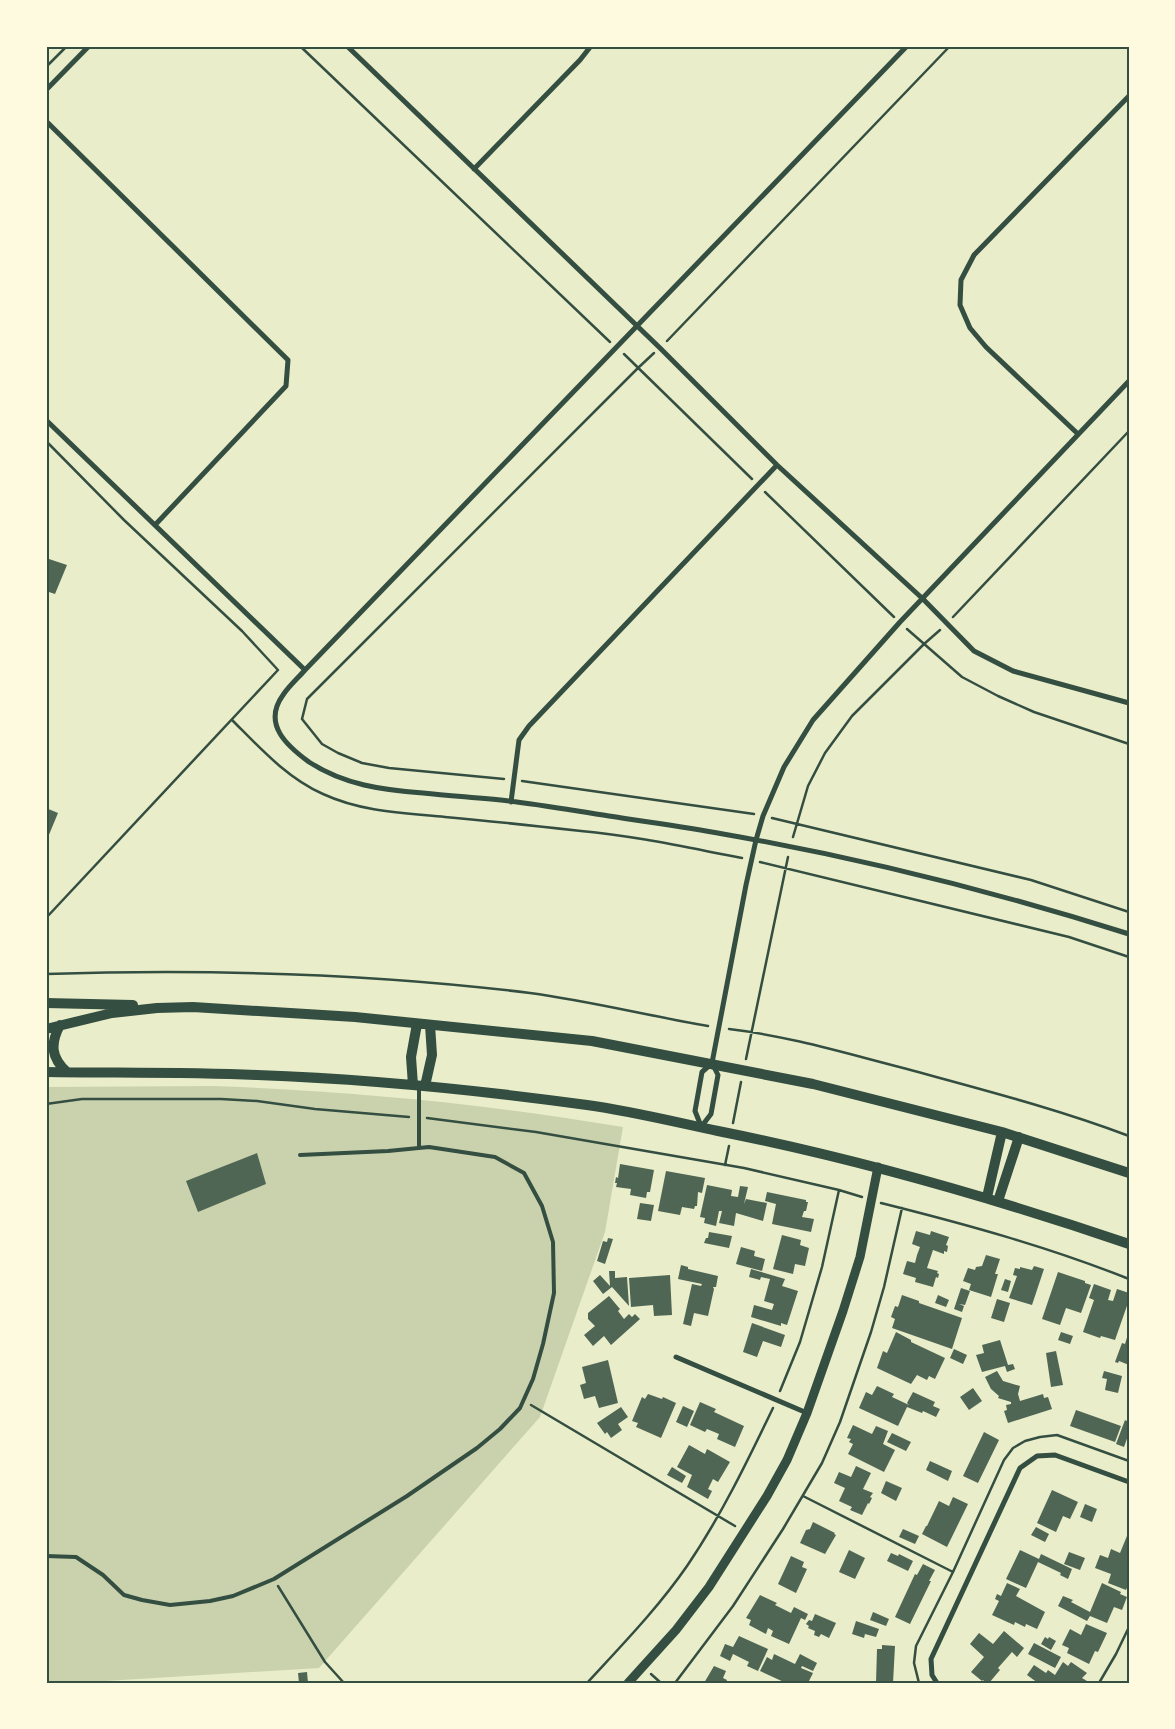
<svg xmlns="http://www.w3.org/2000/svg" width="1175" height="1729" font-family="'Alegreya Sans',sans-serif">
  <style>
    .green { fill: #cad2ad }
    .building { fill: #4f6655 }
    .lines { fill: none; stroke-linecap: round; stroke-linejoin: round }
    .path { stroke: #344e41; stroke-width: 2.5 }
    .service { stroke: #344e41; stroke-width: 4 }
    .minor { stroke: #344e41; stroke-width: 5 }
    .tertiary { stroke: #344e41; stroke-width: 9 }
    .secondary { stroke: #344e41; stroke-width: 10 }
    .neatline { fill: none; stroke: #344e41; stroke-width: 2 }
  </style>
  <rect width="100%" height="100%" fill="#e9edc9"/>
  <path class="green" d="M213,1086C350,1091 487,1104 623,1127L605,1232L540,1417L319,1668L73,1683H46V1087Z"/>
  <path class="building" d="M46,558L67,565L55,594L46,591Z
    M46,808L58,813L46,842Z
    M257,1153L266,1184L198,1212L186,1181Z
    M620,1164L654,1170L650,1192H647L646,1198L630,1195L631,1189L616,1187L617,1183H615L616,1177L618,1178Z
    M666,1171L705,1178L702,1193L698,1192L697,1206H695L694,1209L682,1207L680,1215L658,1211Z
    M707,1185L732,1190L731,1196L738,1197L740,1186L748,1187L744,1204L746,1199L767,1203L763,1221L736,1213L734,1226L719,1223L722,1211H719L716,1226L704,1223L705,1218L700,1217Z
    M767,1192L806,1200V1202H808L806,1211H804L802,1217L814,1219L811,1232L772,1224L776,1204L765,1201Z
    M640,1203L654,1205L651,1221L637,1219Z
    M916,1231L930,1235L931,1231L949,1237L946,1245L948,1246L947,1252L944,1251V1254L933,1250L927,1268L938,1271L937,1273L939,1274L938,1278L936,1277L933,1287L915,1282L916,1278L903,1274L907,1261L915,1263L917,1255L920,1247L912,1244Z
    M709,1232L732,1236L729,1248L704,1243L706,1238H708Z
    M782,1235L801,1240L800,1245L809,1248L805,1266L795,1264L793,1274L773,1269Z
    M608,1238L613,1239L605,1264L597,1261L603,1241L607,1242Z
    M741,1247L755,1251L754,1256L765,1259L762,1271L736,1264Z
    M986,1255L1000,1259L995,1274H998L991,1297L969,1290L971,1284L963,1281L968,1268L975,1270L976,1267L982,1266Z
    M681,1265L688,1267V1269L718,1276L716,1287H713L714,1289L708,1316L694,1313L691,1326L683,1324L692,1284L701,1286L702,1284L678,1279Z
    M1034,1266L1044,1269L1032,1305L1009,1298L1017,1276L1013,1275L1015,1268L1020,1269V1267L1032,1270Z
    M751,1269L785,1279L782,1286L798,1291L787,1325L781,1323V1326L751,1317L754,1305L772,1310L774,1304L764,1301L770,1279L761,1277L760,1280L749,1277Z
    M609,1271H615V1278L627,1277L629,1306L612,1287L603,1294L593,1281L600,1275L610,1286Z
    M1058,1272L1085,1281V1283L1091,1285L1081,1313L1066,1308L1060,1325L1042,1319Z
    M670,1275L672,1315L654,1316L653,1305L631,1307L629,1278Z
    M1005,1279L1011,1281L1008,1292L1001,1290Z
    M1094,1284L1111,1290L1108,1300L1113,1301L1117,1289L1129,1293V1300L1115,1340L1101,1336L1100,1338L1083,1332L1094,1300L1089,1298Z
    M961,1288L970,1291L965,1305L959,1304L964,1306L962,1312L954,1309Z
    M902,1295L919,1301V1303L962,1318L952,1349L892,1328L895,1319L891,1317L895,1306L898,1307Z
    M938,1295L949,1300L946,1307L935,1303Z
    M609,1296L620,1309L618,1311L624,1319L629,1314L632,1317L635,1314L640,1319L611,1345L604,1336L593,1346L584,1335L595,1326L588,1319V1313Z
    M997,1299L1010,1303L1004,1322L991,1318Z
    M752,1323L785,1335L781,1347L763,1341L757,1357L743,1352Z
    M896,1332L911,1340V1342L945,1358L935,1379L929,1376L927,1380L917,1375L911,1384L877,1368L883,1351L887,1353Z
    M1061,1332L1073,1336L1070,1344L1058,1340Z
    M1128,1334L1129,1365L1119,1361L1118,1363L1115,1362L1122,1343L1125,1344Z
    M1000,1340L1008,1365L1013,1364L1015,1369L1007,1372L1005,1366L982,1372L976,1355L984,1353L982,1345Z
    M954,1349L967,1355L963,1364L950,1358Z
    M1056,1351L1063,1385L1051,1387L1046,1353Z
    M608,1360L618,1403L599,1408L595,1396L584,1399L580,1385L586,1383L582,1367Z
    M997,1371L1003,1381L1020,1386L1018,1394L1020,1401L1043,1394L1044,1398L1048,1397L1052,1409L1008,1423L1004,1411L1007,1410L1006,1405L1011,1404V1402L998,1398L999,1396L991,1389L985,1377Z
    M1104,1371L1122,1376L1118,1393L1105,1390L1107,1379L1102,1378Z
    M877,1386L894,1394L892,1397L909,1405L907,1403L913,1392L935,1402L933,1406L940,1409L936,1417L923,1411L922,1413L907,1407L898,1426L859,1408L866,1392L872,1395Z
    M973,1388L982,1401L969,1410L960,1397Z
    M648,1394L662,1399L663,1397L676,1403L661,1438L636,1427L638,1423L632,1421L642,1397L645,1399Z
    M700,1402L716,1409L714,1412L744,1426L735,1447L717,1439L719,1434L707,1429L705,1432L690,1425Z
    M683,1406L694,1411L687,1427L676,1422Z
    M621,1407L628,1417L618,1424L622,1430L611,1438L607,1432L605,1434L597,1423Z
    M1076,1410L1121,1426L1115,1442L1070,1426Z
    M1125,1420L1129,1422V1433L1124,1447L1116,1444Z
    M853,1425L872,1434L876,1426L888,1431L883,1444L895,1450L884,1472L848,1454L853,1444L849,1442L851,1439L847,1438Z
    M984,1432L999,1440L978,1483L963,1476Z
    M892,1433L911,1442L906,1451L887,1442Z
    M689,1445L705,1454L707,1449L730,1462L718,1482L713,1479L708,1489L712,1491L708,1499L687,1487L692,1475L677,1467Z
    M930,1461L952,1471L948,1481L926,1470Z
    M856,1466L871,1473L863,1489L873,1493L870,1497L872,1498L869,1504L868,1503L862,1515L850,1510L852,1507L839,1501L845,1488L834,1483L839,1472L851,1477Z
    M672,1467L686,1476L682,1483L667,1475Z
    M886,1481L902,1488L896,1501L881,1493Z
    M1052,1490L1078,1502L1070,1519L1063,1516L1056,1532L1037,1523Z
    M953,1497L968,1504L947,1547L922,1534L926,1526H927L939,1501L949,1506Z
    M1085,1504L1097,1509L1092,1522L1080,1517Z
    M813,1522L835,1533L834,1534L836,1535L825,1554L800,1543L806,1530L810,1529Z
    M1036,1527L1049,1534L1045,1542L1031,1535Z
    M903,1529L919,1536L915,1544L899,1537Z
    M1129,1531V1583L1126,1590L1108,1583L1111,1574L1095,1568L1100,1555L1108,1558L1111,1549L1120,1553Z
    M849,1550L865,1558L855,1579L839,1572Z
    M1020,1550L1039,1559L1041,1554L1072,1569L1068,1579L1060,1575L1061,1573L1038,1562L1026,1588L1006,1579Z
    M1069,1552L1085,1558L1080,1570L1064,1564Z
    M891,1553L898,1556L899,1554L913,1561L908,1571L887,1561Z
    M791,1556L804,1562L802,1567L807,1569L796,1593L778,1584Z
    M923,1564L935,1570L929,1581H931L910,1624L895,1617L915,1574L917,1575Z
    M1007,1583L1020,1589L1016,1596L1045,1612L1037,1629L1026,1624L1025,1627L1015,1622L1014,1625L992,1615L999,1601L995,1599L997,1594L1001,1596Z
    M1102,1583L1121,1592L1120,1594L1127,1597L1122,1610L1114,1607L1107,1623L1090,1616L1087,1621L1058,1606L1063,1596L1073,1600L1071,1602L1090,1612Z
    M760,1595L777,1603L775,1605L791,1613L794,1607L808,1614L805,1620L801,1618L789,1644L771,1636L773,1631L768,1628L766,1634L749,1625L751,1620L746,1618Z
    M873,1612L889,1619L886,1626L870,1620Z
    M815,1614L836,1623L829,1638L821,1634L819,1637L814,1635L815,1631L808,1628L809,1626L806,1624L809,1620L812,1621Z
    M856,1621L879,1629L876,1637L865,1634L864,1638L852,1634Z
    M1086,1624L1107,1633L1098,1652L1095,1651L1089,1664L1067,1653L1069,1648L1062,1645L1070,1629L1081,1635Z
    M1004,1631L1024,1648L1017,1657L1012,1652L998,1668L1000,1670L989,1683H986L983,1680L982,1681L971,1672L984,1657L970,1644L979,1633L993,1644Z
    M739,1636L768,1649L758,1671L747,1666L749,1662L733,1654L730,1661L720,1656L725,1644L733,1647Z
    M1045,1637L1048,1639L1049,1637L1056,1641L1051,1650L1041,1644Z
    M1034,1643L1061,1657L1055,1668L1028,1654Z
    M882,1645L895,1646L893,1683H876L877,1649H882Z
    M774,1654L795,1664L800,1654L817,1663L813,1671L802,1666L801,1668L813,1673L808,1683H793L789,1681L786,1683L760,1671L767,1657L772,1660Z
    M1063,1662L1068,1666L1071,1662L1087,1673L1082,1678L1087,1681L1086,1683H1038L1027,1675L1034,1665L1046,1673L1048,1670L1055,1675Z
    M714,1666L726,1671L723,1678L727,1680L726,1683H704Z
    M307,1672L308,1683H299L298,1673Z"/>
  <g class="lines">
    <path class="path" d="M300,46L610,342
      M46,67L67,46
      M667,341L950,46
      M624,354L752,479
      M46,441L124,520L242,631L278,670L46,918
      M765,492L894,617
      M953,617L1129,431
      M907,629L962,677L998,696L1034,712L1129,744
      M232,720C260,748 287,778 323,794C362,812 404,813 445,817C491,821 536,826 581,831C636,836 689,848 742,858
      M504,779L389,768L362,763L338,753L322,744L302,719L307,699L638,368L654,353
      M522,781L754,814
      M772,818L1031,880L1129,912
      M793,837L808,786L825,753L852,716L924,644L940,630
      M760,862L1069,937L1129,957
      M46,974C208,969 369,973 530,993C590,1001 649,1016 708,1026
      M729,1029C789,1036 848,1054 907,1069C980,1089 1058,1109 1129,1136
      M746,1059L788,857
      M46,1104L82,1099H221L257,1101L315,1109L409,1117
      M427,1118L536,1132L744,1168L839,1190L822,1267L800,1342L780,1391
      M733,1123L741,1082
      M725,1165L729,1146
      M839,1190L862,1197
      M881,1203C965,1224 1049,1247 1129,1279
      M531,1405L735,1526
      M803,1496L953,1572
      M278,1586L325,1662L344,1683
      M651,1674L661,1683
      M587,1683C622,1645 658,1608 687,1566C721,1516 747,1462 773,1408
      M675,1683L733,1606L783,1529L822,1463L840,1422L871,1332L884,1287L902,1208
      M919,1683L914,1663L916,1646L953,1572L1004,1460L1013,1448L1025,1441L1040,1437L1057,1435L1129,1461
      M1099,1683L1116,1654L1129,1627"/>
    <path class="service" d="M419,1086V1148
      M46,1556L76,1557L103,1575L124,1595L142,1600L170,1605L210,1601L233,1596L274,1579L407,1496L477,1448L500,1429L520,1408L533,1379L543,1344L554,1293L553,1242L542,1206L524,1173L495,1157L429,1147L388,1151L300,1155"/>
    <path class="minor" d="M347,46L660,348L777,465L923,599L974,651L1013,671L1129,703
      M907,46L305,670C298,678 289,686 283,695C262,724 287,746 309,762C344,785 383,790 423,793C452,796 481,798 509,801C543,805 576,811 609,816C647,822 685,827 723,834C861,858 996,892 1129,934
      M46,90L89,46
      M46,121L288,360L286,386L155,525
      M474,169L580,60L591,46
      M46,420L305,670
      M1078,434L986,347L970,328L960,305L961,280L974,255L1129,96
      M511,802L519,740L529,726L777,465
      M701,1126L695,1111L702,1072L710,1065
      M701,1127L711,1114L718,1075L712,1063L746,885L756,840L763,816L784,767L813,720L900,622L1129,381
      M676,1357L807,1413
      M937,1683L932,1675L931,1659L1020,1468L1037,1456L1055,1455L1129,1482"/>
    <path class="tertiary" d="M628,1683L676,1630L709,1587L767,1496L787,1460L807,1413L843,1311L860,1257L878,1167"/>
    <path class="secondary" d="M46,1003L133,1005
      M60,1025C50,1044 51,1058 67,1072
      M46,1029L112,1013L157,1008L193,1007L355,1017L592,1041L813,1084L1002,1132L1129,1173
      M46,1072C116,1073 187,1072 257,1075C367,1079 478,1090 587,1105C631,1111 675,1122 718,1131C858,1159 994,1198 1129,1244
      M413,1085L411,1057L417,1024
      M425,1086L432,1055L430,1025
      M987,1197L1002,1132
      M998,1201L1019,1137"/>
  </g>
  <rect width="1175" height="1729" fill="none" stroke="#fefae0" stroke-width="95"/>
  <rect x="48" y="48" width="1080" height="1634" class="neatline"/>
</svg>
